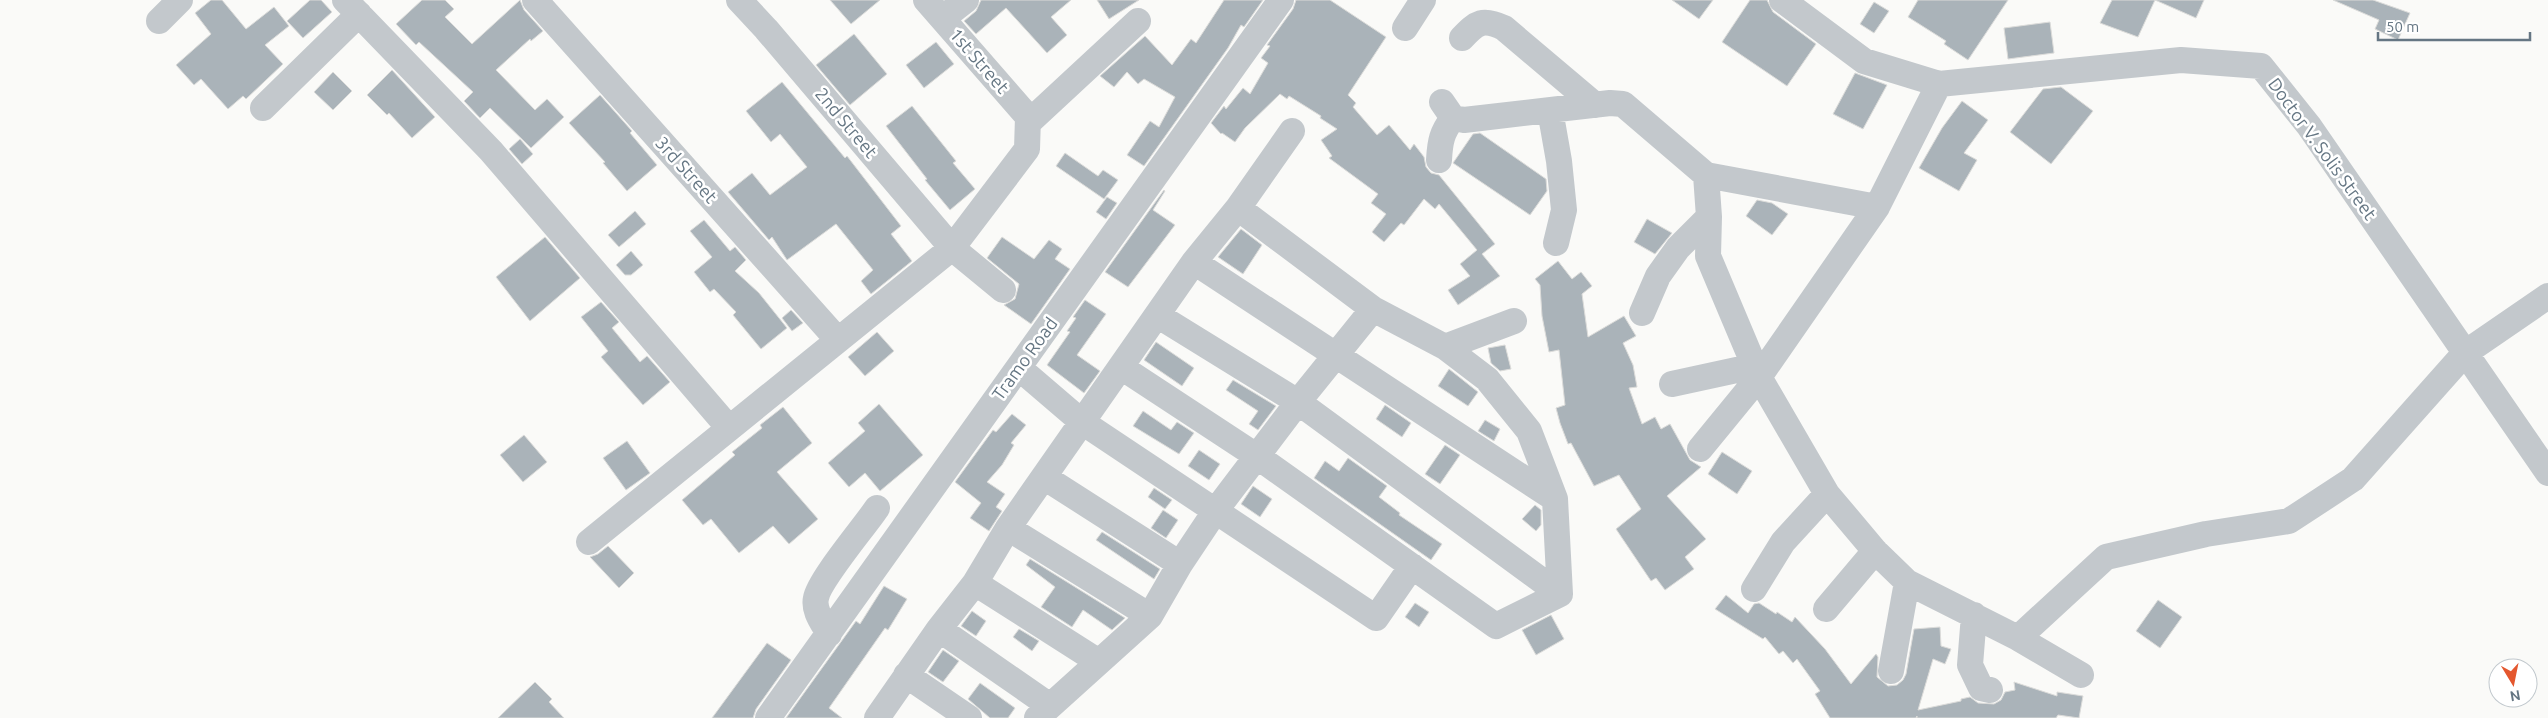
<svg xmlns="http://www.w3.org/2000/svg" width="2548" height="718" font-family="Ubuntu,sans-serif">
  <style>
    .building { fill: #aab3b9; stroke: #dcdcda }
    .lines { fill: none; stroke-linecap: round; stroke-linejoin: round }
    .minor { stroke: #c3c8cc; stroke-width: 26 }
    .labels { text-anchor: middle; stroke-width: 5; stroke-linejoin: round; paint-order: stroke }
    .street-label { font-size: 18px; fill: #657683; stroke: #fff }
  </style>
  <rect width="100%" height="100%" fill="#fafaf8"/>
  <path class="building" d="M211,0H222L246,29L274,7L289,26L265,45L283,64L246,99L243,96L228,109L201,79L194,85L176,65L211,34L195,13Z
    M310,0H321L332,12L303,38L287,21Z
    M422,0H445L454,9L445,17L472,44L520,0L524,10L543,31L531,41L530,39L496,70L535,110L547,99L564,117L531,148L490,108L480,118L464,101L473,92L419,42L416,45L396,24Z
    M830,0H880L851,24Z
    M981,0H1071L1051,17L1067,35L1047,53L1006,8L976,34L964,21L976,11Z
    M1097,0H1139L1109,19Z
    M1224,0H1263L1244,27L1241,25L1228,48L1144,166L1127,155L1150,121L1159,127L1175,97L1144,79L1138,84L1127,72L1114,87L1100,76L1145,36L1172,65L1191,39L1196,43Z
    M1296,0H1330L1386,37L1348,95L1356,103L1353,107L1377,135L1389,125L1410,150L1414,144L1424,157L1426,167L1431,173L1439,175L1495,244L1482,254L1500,276L1458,305L1448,290L1470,276L1460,264L1477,250L1439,204L1435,209L1424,199L1404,225L1401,223L1384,242L1372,232L1386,214L1371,203L1378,194L1329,158L1332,156L1321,140L1337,129L1320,118L1321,116L1289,96L1287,99L1280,94L1245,128L1235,142L1222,133L1221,134L1211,123L1224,106L1226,109L1243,88L1250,94L1268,63L1261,58L1270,46L1267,45L1293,9Z
    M1672,0H1713L1699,19Z
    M1750,0H1767L1773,12L1816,44L1787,86L1722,42Z
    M1918,0H2008L1968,60L1944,44L1946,41L1908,17Z
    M2112,0H2155L2138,37L2100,23Z
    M2155,0H2204L2196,18Z
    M2333,0H2373L2410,13L2398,40L2375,29L2379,20Z
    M1874,2L1889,11L1874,33L1860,24Z
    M2050,22L2054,53L2008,59L2004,28Z
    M854,34L887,74L850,105L816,65Z
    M936,42L954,64L924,88L906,65Z
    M392,70L435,117L412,138L389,113L387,115L367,95Z
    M333,72L352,91L333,110L314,92Z
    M1855,73L1887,85L1863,129L1833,114Z
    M782,82L845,158L847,156L901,226L891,234L912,261L871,294L861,281L873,270L836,224L787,260L772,237L769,240L728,192L752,173L770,195L807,167L780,134L771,142L746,111Z
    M2061,87L2093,111L2051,164L2010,132L2043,89Z
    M600,95L632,131L630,133L657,165L627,191L603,163L605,162L569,123Z
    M1962,101L1988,120L1964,153L1977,160L1959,191L1919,168L1942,128Z
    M912,106L956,161L953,163L975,189L950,210L925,180L927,179L886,126Z
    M1480,133L1546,179L1547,191L1530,215L1453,163L1473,134Z
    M520,139L533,154L522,164L509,149Z
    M1065,153L1098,176L1103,170L1118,180L1104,199L1056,166Z
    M1164,190L1165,191L1153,210L1175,225L1128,287L1105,272Z
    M1107,197L1117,203L1106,219L1096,212Z
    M1757,200L1772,203L1788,214L1772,235L1746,216Z
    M635,211L646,224L619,247L608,235Z
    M1647,219L1672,233L1655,254L1634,242Z
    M704,220L730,251L735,247L746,260L735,271L759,293L787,328L761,349L733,315L736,312L714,289L710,292L694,272L712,257L690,231Z
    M1241,229L1262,245L1243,274L1218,257Z
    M545,237L580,278L530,321L496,277Z
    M1002,237L1034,259L1049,240L1062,249L1055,259L1070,269L1031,324L1004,305L1015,299L1019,284L987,258Z
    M631,251L643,265L631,275H625L616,265Z
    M1558,261L1572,279L1581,272L1592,286L1582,294L1588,337L1624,316L1636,336L1623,343L1633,365L1637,387L1629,388L1642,424L1655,417L1661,429L1670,424L1690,460L1701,467L1667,496L1706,539L1685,557L1694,569L1665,590L1656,578L1651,581L1616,529L1641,509L1619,475L1594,486L1571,443L1568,444L1560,423L1556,408L1565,405L1559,350L1549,352L1542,316L1540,285L1535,279Z
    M1085,300L1106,314L1077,355L1100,371L1084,393L1047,365L1070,332L1067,331L1076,318L1073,317Z
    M601,302L619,322L612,328L640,362L647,356L670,382L643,405L601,357L608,351L581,317Z
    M791,310L803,323L792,331L782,318Z
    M877,332L894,351L865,376L848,357Z
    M1156,342L1194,368L1182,386L1144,360Z
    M1505,345L1511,369L1500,371L1491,363L1488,348Z
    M1449,369L1478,392L1468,406L1438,386Z
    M1233,380L1276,406L1258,430L1249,424L1258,411L1226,390Z
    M879,404L923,455L880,491L865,473L849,487L828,463L865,431L858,423Z
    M1385,405L1411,423L1402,437L1376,419Z
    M783,407L812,443L777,472L818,519L789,544L773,526L739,553L711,519L703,525L682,500L735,455L732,452L762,428L760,425Z
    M1143,411L1171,430L1177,422L1194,433L1179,454L1133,426Z
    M1012,414L1026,425L1011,443L1014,445L1002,465L987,482L1005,494L996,507L1002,511L989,531L970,518L981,503L955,482L993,430L996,432Z
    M1485,420L1500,429L1494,441L1478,431Z
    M524,435L547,462L523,482L500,455Z
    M627,441L650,473L626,490L603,458Z
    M1445,445L1460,455L1440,484L1425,474Z
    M1199,450L1220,464L1209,480L1188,466Z
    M1722,452L1752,471L1737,494L1708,474Z
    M1348,458L1387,486L1379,497L1400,513L1399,515L1442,544L1431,560L1314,478L1325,461L1339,471Z
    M1253,486L1272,499L1260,517L1241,504Z
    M1154,488L1172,500L1165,509L1148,497Z
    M1535,505L1541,510V525L1536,531L1522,519Z
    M1163,510L1178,520L1166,538L1151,528Z
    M1102,532L1160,569L1154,579L1096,540Z
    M608,546L634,573L619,588L590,557L598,554Z
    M1030,559L1125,618L1112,630L1083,610L1072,627L1041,607L1055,587L1026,565Z
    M884,586L907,599L888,630L885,628L829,708L842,718H786L856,621L860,624Z
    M1726,595L1748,613L1754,604L1759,603L1776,614L1777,612L1792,622L1795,617L1825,649L1851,684L1876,654L1878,657L1877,677L1888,686L1897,685L1903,680L1906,674L1914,629L1940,627L1941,646L1951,649L1945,664L1933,659L1918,710L1961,701V699L1970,697L1978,703L1994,704L2001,700L2005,692L2015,690L2014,682L2057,696V692L2083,696L2079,718L2058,715L2056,718H1917V716L1916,718H1830L1815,694L1820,691L1797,659L1793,663L1783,651L1779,654L1765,637L1763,639L1715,609Z
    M2158,600L2182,617L2160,648L2136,631Z
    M1415,603L1429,612L1419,627L1405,617Z
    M972,611L986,621L976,636L961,626Z
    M1551,615L1564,639L1536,655L1522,630Z
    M1019,629L1039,641L1032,651L1013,637Z
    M767,643L791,660L756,709L753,718H712Z
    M943,650L959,661L943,682L928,672Z
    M535,682L552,699L549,702L564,718H498Z
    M980,683L1015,708L1008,718H990L968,699Z"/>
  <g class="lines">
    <path class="minor" d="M345,0L491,151L729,428
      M535,0L837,339
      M739,0L766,29L952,248L1003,290
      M1782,0L1864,61L1939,84L2181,60L2261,66L2309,126L2548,473
      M943,18L966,0
      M159,21L180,0
      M1405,28L1423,0
      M1462,38C1477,22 1483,18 1504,28L1595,105
      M1442,102L1453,118L1464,120L1610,103L1623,104L1706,175L1877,207
      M263,108L359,14
      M1550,110L1559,161L1564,210L1556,243
      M1028,123L1138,21
      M1439,160C1440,141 1442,132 1453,118
      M1706,175L1709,217L1708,256L1759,377L1827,494L1875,551L1907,582L2018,638L2081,675
      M1194,262L1555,499
      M1642,313L1658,276L1678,248L1709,217
      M1157,315L1298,402L1560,594
      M1445,347L1514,321
      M1121,367L1258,457L1496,626L1560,594L1555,499L1529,431L1487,379L1445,347L1373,309L1238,208
      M1019,368L1082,422L1376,618L1412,566
      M1672,384L1755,366
      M1700,449L1759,377L1877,207L1939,84
      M1044,477L1180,564
      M1008,528L1150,616
      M589,542L952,248L1027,149L1028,117L926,0
      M975,583L1099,662
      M1754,589L1783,542L1827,494
      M1826,609L1875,551
      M1974,615L1970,665L1981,688L1990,690
      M939,629L1050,706
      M829,634C823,623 813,611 816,598C819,580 865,526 877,508
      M2018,638L2106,557L2206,534L2289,521L2353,479L2465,353L2548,296
      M1891,671L1907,582
      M906,675L969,718
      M768,718L1281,0
      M877,718L939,629L975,583L1008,528L1194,262L1238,208L1292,131
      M1037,718L1150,616L1180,564L1216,510L1298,402L1373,309"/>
  </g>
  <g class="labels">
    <g class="street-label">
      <text transform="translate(979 61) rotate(49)" y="6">1st Street</text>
      <text transform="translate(846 123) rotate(50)" y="6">2nd Street</text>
      <text transform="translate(2322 149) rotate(54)" y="6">Doctor V. Solis Street</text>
      <text transform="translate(686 170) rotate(48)" y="6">3rd Street</text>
      <text transform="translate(1025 359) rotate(-54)" y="6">Tramo Road</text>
    </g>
  </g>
  <g transform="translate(2513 683) rotate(170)"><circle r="24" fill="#ffffff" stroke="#c1c8cd"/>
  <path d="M0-4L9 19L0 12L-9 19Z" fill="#e4572e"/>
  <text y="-8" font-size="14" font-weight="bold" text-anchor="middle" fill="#657683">N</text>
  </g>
  <path d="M2378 32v8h152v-8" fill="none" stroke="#657683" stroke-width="2.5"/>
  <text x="2386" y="32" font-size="15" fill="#657683" stroke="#ffffff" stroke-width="4" paint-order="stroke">50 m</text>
</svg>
